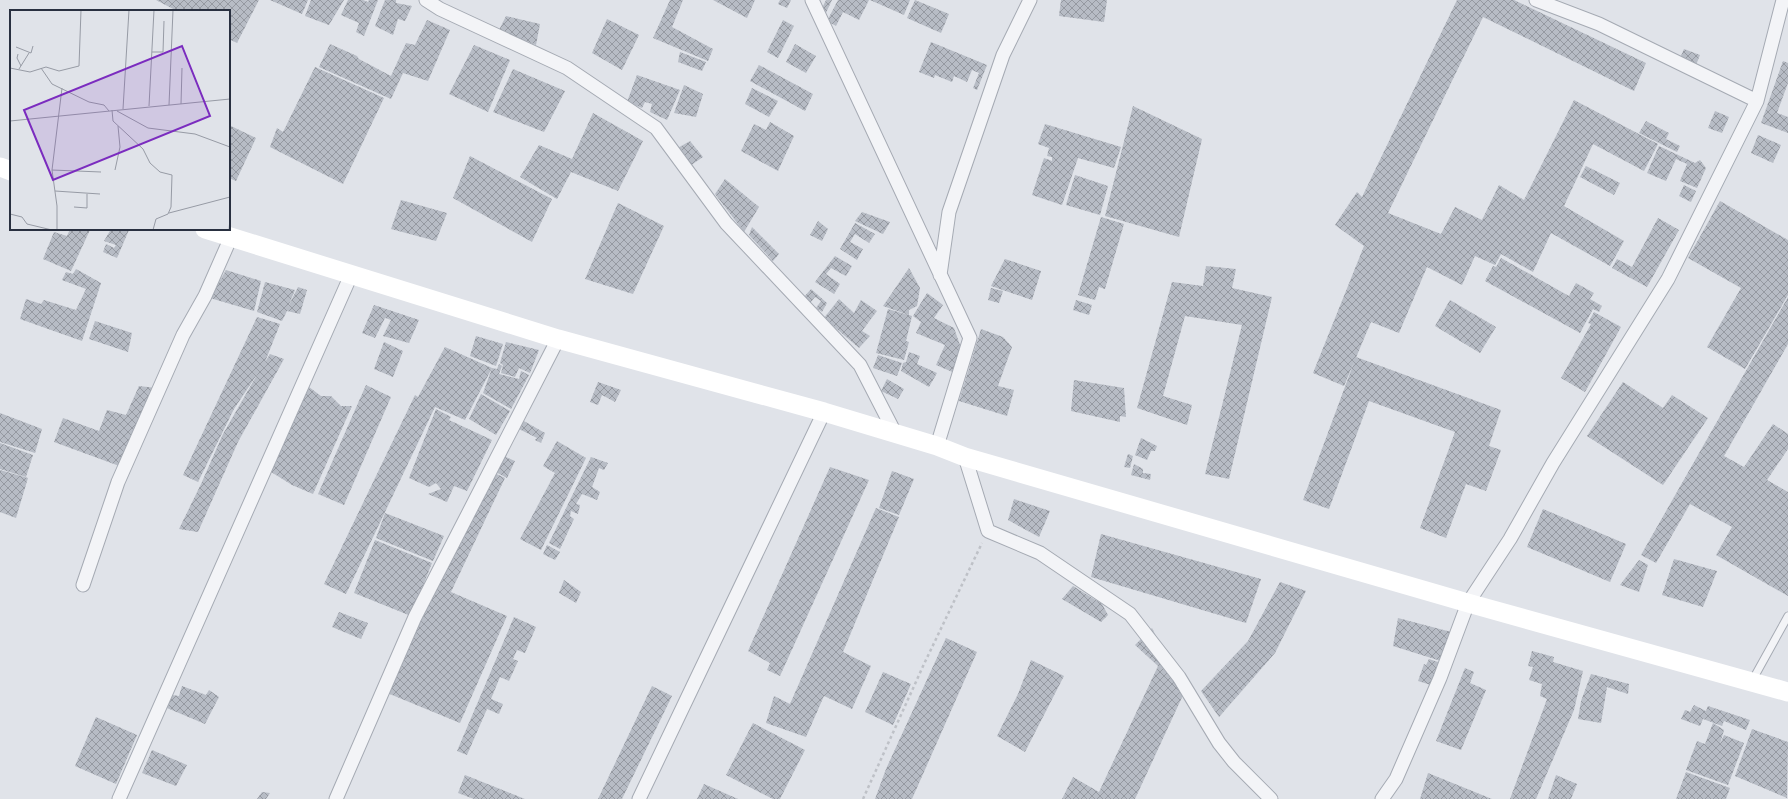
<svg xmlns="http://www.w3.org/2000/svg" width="1788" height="799" font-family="Jost,sans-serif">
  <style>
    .building { fill: url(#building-cross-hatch) }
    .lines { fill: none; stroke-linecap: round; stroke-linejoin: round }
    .service-casing { stroke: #a5aab3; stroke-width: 9 }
    .minor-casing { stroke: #a5aab3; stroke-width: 15 }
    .path { stroke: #bec1c7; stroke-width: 2.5; stroke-dasharray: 3 3; stroke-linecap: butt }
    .service { stroke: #f3f4f7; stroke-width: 7 }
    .minor { stroke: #f3f4f7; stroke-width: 13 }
    .secondary { stroke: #fff; stroke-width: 19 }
    .inset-road { fill: none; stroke: #979ba5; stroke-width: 1 }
    .view { fill: #7b2cbf; fill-opacity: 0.15; stroke: #7b2cbf; stroke-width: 2 }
    .inset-edge { fill: none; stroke: #293040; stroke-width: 2 }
  </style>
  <defs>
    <pattern id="building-cross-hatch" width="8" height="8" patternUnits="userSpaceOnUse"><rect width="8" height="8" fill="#b7bcc5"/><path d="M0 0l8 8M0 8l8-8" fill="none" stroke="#9599a1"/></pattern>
  </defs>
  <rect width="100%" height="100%" fill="#e0e3e9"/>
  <path class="building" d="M156,0H259L237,43L229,39V11H177Z
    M270,0H308L302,14Z
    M311,0H344L329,25L305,16Z
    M348,0H363L368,2L369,0H378L364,36L356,32L359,23L341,15Z
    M385,0H396V3L412,6L405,21L398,19L393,35L375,26Z
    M670,0H683L672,27L713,49L708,61L653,38Z
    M713,0H755L747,18Z
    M780,0H791L787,8L778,4Z
    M826,0H832L825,15L821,10Z
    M838,0H869L859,20L843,12L836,26L827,21Z
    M870,0H910L904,15Z
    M915,0L949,14L941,33L907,18Z
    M1061,0H1107L1104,22L1059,16Z
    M1457,0H1514L1646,63L1634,91L1483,17L1388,213L1441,234L1455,207L1482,220L1499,185L1524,200L1574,100L1658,144L1644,171L1593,144L1564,206L1624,241L1610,266L1551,233L1533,272L1501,254L1495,265L1475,256L1462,285L1427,267L1399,333L1371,322L1344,386L1313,373L1364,246L1335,225L1357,192L1362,197Z
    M506,16L540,24L536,45L499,30Z
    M607,19L639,35L622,70L592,53Z
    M427,20L450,30L428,81L403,73L391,99L319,67L330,44L357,56L359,59L391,76L406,43L415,45Z
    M783,20L794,26L778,58L767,52Z
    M931,42L987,65L977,90L973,88L979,73L972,70L967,82L954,76L952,82L935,75L934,78L919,72Z
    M795,44L816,56L806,73L786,62Z
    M474,45L510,60L488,112L449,94Z
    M1684,49L1700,55L1696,65L1680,58Z
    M680,52L706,62L702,71L678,62Z
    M1783,61L1788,63V83L1777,113L1788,117V133L1761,123Z
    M759,65L813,94L805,111L750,81Z
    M315,67L384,98L343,184L270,147L277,128L283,132Z
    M513,69L565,91L544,132L493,112Z
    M637,75L680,90L667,120L650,112L652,104L645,102L642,108L627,102Z
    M684,85L703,94L696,117L674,113Z
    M752,88L778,101L769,117L745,104Z
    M1133,106L1202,139L1179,237L1105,216Z
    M1715,111L1729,117L1722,133L1708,128Z
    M593,113L643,141L618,191L571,172L557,199L520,177L539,145L572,159Z
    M1646,121L1669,133L1666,139L1680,146L1677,152L1639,133Z
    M770,122L794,136L778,171L741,151L754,124L766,130Z
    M1045,124L1121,147L1114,168L1078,158L1062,205L1032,195L1044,158L1052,161V157L1047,156L1049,148L1038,144Z
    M229,125L256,138L236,181L229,178Z
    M1758,135L1781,145L1773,163L1751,153Z
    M690,141L703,157L690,166L676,149Z
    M1659,146L1695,163L1700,160L1706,168L1697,188L1680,181L1687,164L1676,159L1666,181L1647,173Z
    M470,156L552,199L532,242L453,198Z
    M1586,166L1620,183L1614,195L1580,177Z
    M1075,175L1108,186L1100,215L1066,205Z
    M725,179L759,207L744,232L715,194Z
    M1684,185L1696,191L1691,202L1679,196Z
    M401,200L447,213L436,241L391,229Z
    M1720,201L1788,240V295L1745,369L1707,347L1741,288L1688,258Z
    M618,203L664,226L633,294L585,279Z
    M862,212L890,222L883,234L855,221Z
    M1101,217L1124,224L1105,289L1099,287L1095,300L1078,295Z
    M1658,218L1679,230L1647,287L1612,268L1617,259L1632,267Z
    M818,221L828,229L822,241L810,235Z
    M855,223L875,234L869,243L855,234L850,242L863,249L857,260L840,249Z
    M752,227L779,254L773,261L749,235Z
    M70,229L90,230L71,271L43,259L54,232L67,236Z
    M111,229L129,230L117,258L103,252L106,244L114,248L116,245L104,241Z
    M835,256L852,266L846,276L831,268L826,274L840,284L834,294L815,282Z
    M1501,258L1569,296L1576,283L1594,293L1590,299L1602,306L1599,312L1593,309L1580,333L1485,281L1493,266L1496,267Z
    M1005,259L1041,271L1032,300L991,286Z
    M1206,266L1236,269L1232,288L1272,297L1229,479L1205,474L1242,325L1185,316L1163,396L1192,405L1187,425L1137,408L1172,282L1203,286Z
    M909,268L920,288L917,306L909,310V315L883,306Z
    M76,269L101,283L82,341L20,319L26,299L41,304L44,300L76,310L86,289L62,280L66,272L73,274Z
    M226,270L261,281L254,311L210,298Z
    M265,282L295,290L288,307L298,287L307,290L300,314L287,311L282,321L257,312Z
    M991,288L1003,291L999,303L988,300Z
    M811,289L827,303L822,312L816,308L821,301L815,297L810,303L804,297Z
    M927,293L943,305L934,318L954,328L960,345L957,374L936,365L945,345L916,333L921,322L913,316Z
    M1788,297V344L1724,456L1744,467L1773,424L1788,434V449L1767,480L1788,492V596L1716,555L1732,527L1690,504L1656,563L1641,555Z
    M839,299L854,313L861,300L877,311L862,331L870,336L859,348L824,318Z
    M1076,300L1092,305L1089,315L1073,310Z
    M1450,300L1496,327L1480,353L1435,326Z
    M374,305L419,320L409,343L383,336L391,320L385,318L375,338L362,333Z
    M888,309L912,316L906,341L909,342L904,360L876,353Z
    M1594,312L1621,327L1585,392L1561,378L1591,324L1588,323Z
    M257,317L280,324L265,362L270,354L284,359L238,442L198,532L179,529L201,484L223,434L258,373L234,409L198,482L183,475Z
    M95,321L132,333L128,352L89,339Z
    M981,329L1003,337L1012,347L998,386L1014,390L1007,416L959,401Z
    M476,336L503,344L496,366L470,356Z
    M384,342L403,351L393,377L374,369Z
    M506,342L539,350L530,373L519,368L515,377L501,373L503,365L500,363Z
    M445,347L492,368L465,420L435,407L346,594L324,584L415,395L418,397Z
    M909,352L920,356L917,364L937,373L929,387L901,371L903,363L906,362Z
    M878,355L902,363L897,376L873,368Z
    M1356,357L1501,410L1489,446L1501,450L1486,491L1466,484L1446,538L1420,528L1455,432L1369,401L1329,509L1303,500Z
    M499,364L502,366L499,374L519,379L521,371L529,375L511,409L483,393L492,368L497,369Z
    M887,379L904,389L898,399L881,391Z
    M1074,380L1124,388L1126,417L1120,416V422L1071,411Z
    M598,382L621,390L615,402L602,395L598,405L590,402Z
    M1623,382L1663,408L1672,395L1708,418L1663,485L1587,436Z
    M366,385L391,397L344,505L318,494Z
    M139,386L156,388L122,467L54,442L63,418L99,431L107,410L126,415Z
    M309,387L321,396H331L341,406H352L313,494L292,485L268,470Z
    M481,394L510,411L496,435L469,419Z
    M436,409L451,417L449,420L492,440L467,491L454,486L447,502L428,494L441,489L436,483L429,487L409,478Z
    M0,413L42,429L35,453L0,442Z
    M515,416L545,433L541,443L535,440L537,438L511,425Z
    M1141,438L1157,446L1155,451H1151L1147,460L1135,455Z
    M557,441L586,458L541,550L520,539L555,473L543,466Z
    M0,443L33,455L26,477L0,469Z
    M498,449L507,453L506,457L515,461L507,478L488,468Z
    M1128,454L1133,456L1130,468L1124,467Z
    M591,457L608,463L604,470L599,468L592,487L600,492L597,500L582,494L576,504L580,505L578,514L571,511L570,516L574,519L560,549L549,543Z
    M1134,464L1143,469V473L1151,474L1150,480L1131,475Z
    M830,467L869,480L780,676L767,670L770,663L748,651Z
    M486,469L505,478L451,592L507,616L460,723L380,690Z
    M0,470L28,478L16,518L0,512Z
    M892,471L914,479L899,515L879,508Z
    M1014,499L1050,511L1039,537L1008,520Z
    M876,508L899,517L843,652L871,666L852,709L824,696L806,737L766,723L774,696L790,704Z
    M1543,509L1626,544L1610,582L1527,547Z
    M385,513L444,536L433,561L376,538Z
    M1101,534L1261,579L1246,623L1091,577Z
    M375,540L432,563L411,616L354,593Z
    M547,545L560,552L555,560L543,554Z
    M1674,559L1717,571L1703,607L1662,595Z
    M1639,560L1648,565L1639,592L1620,585Z
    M564,580L581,592L576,603L559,593Z
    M1280,582L1306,591L1275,653L1219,717L1201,691L1248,641Z
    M1073,586L1102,604L1108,615L1101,622L1062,599Z
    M339,612L368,623L361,639L332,627Z
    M514,617L536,627L525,653L517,650L513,659L518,661L509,681L500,677L491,699L503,704L499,714L487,709L467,755L457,751Z
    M1398,618L1455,633L1444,662L1393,646Z
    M1152,628L1184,693L1135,799H1062L1073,777L1099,792L1158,666L1135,645Z
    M946,638L977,652L912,799H875L886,769Z
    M1532,651L1554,657L1553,662L1583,671L1574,710L1536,799H1510L1547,699L1540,696L1542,684L1529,680L1533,667L1528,666Z
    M1429,659L1444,664L1434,686L1418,681L1424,664L1426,665Z
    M1031,660L1064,676L1025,752L997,736L1018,694Z
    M1465,668L1474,672L1470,683L1486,690L1461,750L1436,741Z
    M883,672L911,684L893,725L865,712Z
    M1591,674L1629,684L1628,694L1607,687L1601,723L1578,719L1581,701Z
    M182,686L206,695L209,690L219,697L205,724L167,708L172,695L179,696Z
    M652,686L672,696L622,799H598Z
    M1694,705L1706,711L1708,706L1750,720L1746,730L1724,721L1722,726L1703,719L1700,726L1681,719L1685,710L1690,712Z
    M96,717L137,735L116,784L75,766Z
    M753,723L805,750L780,799H773L726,775Z
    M1713,723L1724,730L1720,744L1724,735L1744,743L1728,785L1686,770L1697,741L1705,744Z
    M1752,729L1788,742L1787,798L1735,776Z
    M152,750L187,765L176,786L142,773Z
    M1686,772L1730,788L1726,799H1676Z
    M1428,773L1492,799H1420Z
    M465,775L525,799H474L458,793Z
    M1556,775L1577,784L1571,799H1548Z
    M704,784L738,799H697Z
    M262,792L270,793L266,799H257Z"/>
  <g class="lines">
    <defs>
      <path id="service" d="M1752,681L1788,616"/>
      <path id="minor" d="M426,0L440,9L567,68L656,128L726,223L860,365L895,433
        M812,0L970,338L937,446
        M1536,0L1599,24L1757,101
        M940,275L949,212L1003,55L1030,0
        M965,457L988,531L1040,553L1130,614L1179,677L1219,743L1234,762L1271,799
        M83,585L118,482L183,335L205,296L231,237
        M119,799L351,275
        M336,799L415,617L558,339
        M639,799L824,412
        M1382,799L1396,779L1440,678L1468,603L1510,539L1553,463L1668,279L1757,101L1783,0"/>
    </defs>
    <use href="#service" class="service-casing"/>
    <use href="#minor" class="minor-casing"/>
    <path class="path" d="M863,799L924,664L982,543"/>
    <use href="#service" class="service"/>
    <use href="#minor" class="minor"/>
    <path class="secondary" d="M0,167L11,171
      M205,229L558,339L824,412L937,446L965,457L1468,603L1788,692"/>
  </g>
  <g transform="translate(10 10)">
    <rect width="220" height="220" fill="#e0e3e9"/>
    <path class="inset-road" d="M6,37L21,43L23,36M142,42H153L154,11M8,44L7,48L11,56M0,58L20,62L36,57L49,61L69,56L71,0M31,58L42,74L79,92L94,95L99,101M9,59L19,43M171,94L172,58M159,95L163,0M139,96L144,0M113,99L119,0M102,100L103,111L133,139L140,153L150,162L162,165L161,197L158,204L146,209L143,220M107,101L138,118L185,124L220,137M0,111L220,89M42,160L91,162M105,160L110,137L108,116M45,181L90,184M64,197L77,198V184M159,203L220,187M0,204L12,207L17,214L42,220M47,220V196L42,160L52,78M219,220L220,208"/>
    <path class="view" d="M172,36L200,106L43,170L14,100Z"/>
    <rect width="220" height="220" class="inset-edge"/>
  </g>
</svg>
